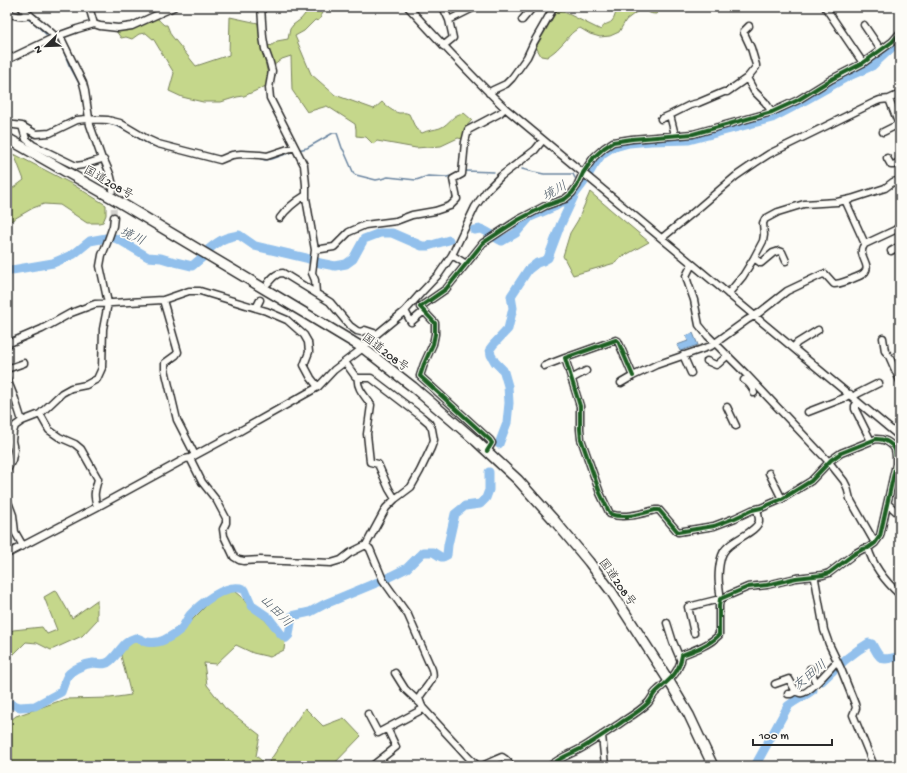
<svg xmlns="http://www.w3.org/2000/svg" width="907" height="773" font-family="'Gochi Hand','Klee One',sans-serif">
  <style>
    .green { fill: #c5d78b; stroke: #78815b }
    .water { fill: #92c0ec; stroke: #69849f }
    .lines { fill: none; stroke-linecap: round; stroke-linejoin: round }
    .stream { stroke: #69849f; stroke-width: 1.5 }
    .river { stroke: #92c0ec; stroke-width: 9 }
    .minor-tunnel { stroke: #d3d2ce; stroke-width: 6; stroke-dasharray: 6 3; stroke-linecap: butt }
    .minor-casing { stroke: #2b2b2b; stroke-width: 9 }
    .highway-casing { stroke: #2b2b2b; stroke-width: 12 }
    .minor { stroke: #fdfcf7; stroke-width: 6 }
    .highway { stroke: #fdfcf7; stroke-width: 9 }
    .cycleway-casing { stroke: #fdfcf7; stroke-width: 6 }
    .cycleway { stroke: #1b5e20; stroke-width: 4 }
    .labels { text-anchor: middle; stroke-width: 3.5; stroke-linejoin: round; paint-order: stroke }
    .street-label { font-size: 12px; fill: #2b2b2b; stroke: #fdfcf7 }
    .water-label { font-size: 13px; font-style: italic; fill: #4a5865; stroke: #fdfcf7 }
  </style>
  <rect width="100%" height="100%" fill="#fdfcf7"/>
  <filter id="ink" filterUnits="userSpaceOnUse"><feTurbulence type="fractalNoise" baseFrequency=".025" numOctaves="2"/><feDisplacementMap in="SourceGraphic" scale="8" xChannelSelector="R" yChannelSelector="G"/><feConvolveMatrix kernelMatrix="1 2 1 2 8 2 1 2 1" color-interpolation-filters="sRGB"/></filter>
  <g filter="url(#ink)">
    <path class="green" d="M309,7H324L328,9L321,14V17L318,21L315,20L304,31L295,36L311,74L335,95L374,109L382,102C386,106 393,112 399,113C403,113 405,112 409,114L416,129L422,133C428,130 434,130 440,128C450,124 452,114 464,113L472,120L465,128L468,140L458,138L441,146L416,148L377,141L373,144L366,137L356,136V129L355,124L327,106L307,112L292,90L291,56L282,59L273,66L268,47L270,45L271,46L277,41L288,39L290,29L293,25L301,19L309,9Z
      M617,7H663L656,14C649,14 648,12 643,7L626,20L619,32L610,36L600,37L590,34L580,28C571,31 567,40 560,46C557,50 551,54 547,57L541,56L536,47L558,9L601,30C605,22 608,25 612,21C615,18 616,11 617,7Z
      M157,17C158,20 161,22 164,25H167L171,35L196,66L229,55L230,17L258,23L259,32L269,80L266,86L253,92L244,96L237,97L221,102H203L182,97L169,91L174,73L154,40L146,33L139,34L132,39L126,37L121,38L116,31L131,29Z
      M14,154L72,184L106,205V215L103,222L99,223H87L60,205L44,204L33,208L7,223V192L16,186L24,180Z
      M590,192L649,242L622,257L615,263L573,275L563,256L570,233L578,220Z
      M56,590L72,618L97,600V620L82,636L51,650L37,643L26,642L9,659H7V635H8L13,630L42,627L47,634L57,630L44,597Z
      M235,591L241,596L250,608L264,619L285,641L284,650L270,657L253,653L236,645L216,664L204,663L207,685L225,708L260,735L256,756L267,765L305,708L323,726L344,718L361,736L332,766H7V723L16,716L65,699L110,698L131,695L121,656L123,650L133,638L154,646L174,638L210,602L225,593Z"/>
    <path class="water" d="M693,333L698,345L680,351L677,345L688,341L686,336Z"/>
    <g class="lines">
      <path class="stream" d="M26,18L33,22L49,37
        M62,47L69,65L81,87
        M83,95L84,103
        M105,123L117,126L130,132L138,138L151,145L169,150
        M298,150L307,148L333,133H337L342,148L344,151L354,174L356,175L376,180L381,179L388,177L416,180L428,176L447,177L454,175
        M188,155L208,160
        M258,158L265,160L272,159L294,151
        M221,162L238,157L252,158
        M522,169L534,172L544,174H573L575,178
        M465,171L494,172"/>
      <path class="river" d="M474,230C476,230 478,229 481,229C488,231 495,238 502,241L516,233L530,217L556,206L575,194L584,182L594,165L602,154L611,148L629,143L651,141L689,140L772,118L793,107L845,78L872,66L900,40
        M209,249C220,240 225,237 239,235L255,246L306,258L320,263L335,266L346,264L353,259L364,239L380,233H392L422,246H428L449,240
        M7,273L12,270L53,263L74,254L90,241L106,238H115L121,241L148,257L161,258L171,261L192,266L204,256
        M499,444L507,423L509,403L508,386L504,372L503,370L495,362L491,355L490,349L493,345L508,329L513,308L511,296L528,270L537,263L543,261L548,258L560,226L575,194
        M822,681C836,667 852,653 869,643L872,644C881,661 881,661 900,656
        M7,703L20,707L35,706L61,692C63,687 65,680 68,675C73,669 85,664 93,663C99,663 105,666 110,661C119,654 123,641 135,638C139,637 142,641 146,642C152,643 158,643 164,640C170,637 177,633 182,628C185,624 187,619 190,615C200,604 224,585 240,588C240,588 245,590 245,590L252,606L268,617L281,634L286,638L289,635L292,616L310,612L325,604L383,580L407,568L423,552H433L441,557H443L447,555L448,545L455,514L465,506L480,504L486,498L489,490V472
        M755,766L788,706C795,700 805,696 813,690"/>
      <path class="minor-tunnel" d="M113,190L114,217"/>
      <defs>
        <path id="minor" d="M21,7C32,18 45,26 56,37
          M89,7L94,24
          M261,7L263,37L265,49L270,63L272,71L269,88L270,98L304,165L306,185V198L315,250L312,273L315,280L316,293
          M408,7C440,42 471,76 505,108L900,437
          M443,7L449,20L453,38L443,46
          M825,7L863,63
          M7,12C15,17 21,17 30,15
          M449,20L475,7
          M522,20L533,7
          M864,25L881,50
          M60,36L83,83L85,91L90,125L102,159L104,160C109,171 113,179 113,190
          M7,60L55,37L77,29L94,24L100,26L118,28L132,26L174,7
          M747,78L754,91L765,102L772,112
          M489,93L493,90L506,84L512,78L527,57L534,42L554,7
          M889,99L900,128
          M670,115L675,135
          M661,119L670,115L690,105L698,103L724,92H727L747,78L756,67V65L751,48L744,33V31L749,26
          M7,124L22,126L36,134L50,133L77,120L86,119L108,120L120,123L147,139L158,144L220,160L232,155L241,154L260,155L267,156L294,147
          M22,126L26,139L33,145L76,166L83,165L102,159
          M883,132L899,124
          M887,158L891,165H893L900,162
          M851,199L846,202L865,244
          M280,218C287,208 296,201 306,195
          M662,238L695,211L736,176L755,163L769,154L875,102L880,100L889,99L900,94
          M315,250L334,247L349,232L365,225L396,221L412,215L435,211L450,206L457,199L453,179L462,174L465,142L468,130L500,113L505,108
          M891,251L900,246
          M452,255L466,264
          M754,258L761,263L773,253L779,251L782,252L786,261
          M692,264L686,276L688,283L694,300L699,325L708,336L747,375L829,462L844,481L847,487L850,499L875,543
          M268,283C272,278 276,273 283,273L330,302L350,326L357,331L361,332L365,330L377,334
          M728,294L743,276L754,258L763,241L764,235L763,223L765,219L778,212L804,204L837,202L851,199L885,188L893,182L900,180
          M163,300L178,352L176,355L165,363V369L177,420L195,455
          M256,308L260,300
          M405,311L411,322L424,311
          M883,338L885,351L889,356L900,381
          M7,344L42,329L71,313L95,304L163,300L189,291H200L266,311L287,320L304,335L308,342L309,352L304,365L311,378L318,387
          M793,348L797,343L818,330
          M683,355L691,373
          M707,361L716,365L718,364L727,356
          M345,362L355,376L358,378H371L422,417L429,423L432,429L434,440L431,448L420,471L411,487L395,499L386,508L366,545L370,549L383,580L408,615L429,663C439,680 427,683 419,698L421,704L423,708L469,758L478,766
          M544,366L565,358
          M7,369L24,363
          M358,378C356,388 366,397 371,405L367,434L370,462L378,464L389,489L395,499
          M7,379L15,399L22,421
          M571,379L586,371
          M744,380C749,383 753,387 754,393
          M621,383L633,376L656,365L711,346L747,320L759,313L787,291L823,274H825L834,284C841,284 846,281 852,279C856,277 861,276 864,273C873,265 855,255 865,244L895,230L900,226
          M853,397L857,394L879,383
          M858,402L855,406V409L871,441
          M727,407L736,426
          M808,412L844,398L850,394
          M40,414L49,430L59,437L75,444L81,449L98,479C95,492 93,493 97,507
          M487,451L492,443L490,440L420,376L424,364L433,344L435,334V323L420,307L446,289L483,243L518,220L545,206L565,199L572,193L577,186L583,173L594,157L604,148L613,142L632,139L693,134L772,112L798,100L832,79L863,63L881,50L892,42L900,33
          M190,458L202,482L217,501L226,518V523L223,529L224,536L234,557L239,560L244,561L260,560L331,563L341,560L350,553L366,545
          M7,470L12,460L14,450L12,441L13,432L15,426L22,421L40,414L62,393L71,388L86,385L97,379L102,368L103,329L108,303L100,266L102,255L107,243L113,226L114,217
          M769,473L782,499
          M7,499L13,515L15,532L23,546
          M887,504L889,505L900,515
          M868,548C873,566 886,582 900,595
          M7,554L97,507L185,459L190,458L240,431L318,387L334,370L363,348L377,334L405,311L420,294L439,274L452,255L475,207L487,190L501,176L535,150L543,140
          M815,576V579L824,630L829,644L841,669L855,704L856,708L853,715L874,766
          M667,623L673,642L681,661
          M694,633L688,607L720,599C721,594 719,589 719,584C718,576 719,561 723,553C729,540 757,533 759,521C759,517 758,513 757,509
          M810,669L816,683
          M395,673L405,689L421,704
          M775,684L789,679C792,683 794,692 800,693C808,696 831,667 837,661
          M788,694H791L796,691
          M368,714L378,733L423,709
          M602,735L605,766
          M372,766L396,747L387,728
          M482,766L495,760L502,757L505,759L512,766
          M550,766C561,756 575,753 587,745C600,737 613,728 625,720C633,715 641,710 648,703C651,700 653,694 657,691C670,679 679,674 682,655C695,650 709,645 719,635V606L720,599L748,587L767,585L796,578L823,575L829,573L854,554L863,549L868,548L875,543L880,536L896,464C896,452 897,447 886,441C882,439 880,439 876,439L841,453L831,460L811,481L782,499L761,508L752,510L735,518L714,526L678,532L659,510H655C640,514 625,519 610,514L600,493L581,439L580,429V406L565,358L616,340L618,341L633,376"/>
        <path id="highway" d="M7,138L114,199L288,303L363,348L413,387L476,441L518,480L554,520L589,562L611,591L669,681L689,715L713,766"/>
      </defs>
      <use href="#minor" class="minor-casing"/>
      <use href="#highway" class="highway-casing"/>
      <use href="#minor" class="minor"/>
      <use href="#highway" class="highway"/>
      <defs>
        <path id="cycleway" d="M487,451L492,443L490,440L420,376L424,364L433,344L435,334V323L420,307L446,289L483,243L518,220L545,206L565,199L572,193L577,186L583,173L594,157L604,148L613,142L632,139L693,134L772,112L798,100L832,79L863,63L881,50L892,42L900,33
          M550,766C561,756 575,753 587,745C600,737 613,728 625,720C633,715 641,710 648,703C651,700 653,694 657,691C670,679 679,674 682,655C695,650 709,645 719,635V606L720,599L748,587L767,585L796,578L823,575L829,573L854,554L863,549L868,548L875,543L880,536L896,464C896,452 897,447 886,441C882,439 880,439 876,439L841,453L831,460L811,481L782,499L761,508L752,510L735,518L714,526L678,532L659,510H655C640,514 625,519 610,514L600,493L581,439L580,429V406L565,358L616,340L618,341L633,376"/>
      </defs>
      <use href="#cycleway" class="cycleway-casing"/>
      <use href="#cycleway" class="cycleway"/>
    </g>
  </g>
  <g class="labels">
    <g class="street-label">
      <text transform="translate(109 182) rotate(30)" y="4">国道208号</text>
      <text transform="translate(386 352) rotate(37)" y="4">国道208号</text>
      <text transform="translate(618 582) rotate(55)" y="4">国道208号</text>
    </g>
    <g class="water-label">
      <text transform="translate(554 190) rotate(-30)" y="5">境川</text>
      <text transform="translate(133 235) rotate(25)" y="5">境川</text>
      <text transform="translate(277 610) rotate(45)" y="5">山田川</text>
      <text transform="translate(809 674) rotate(-39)" y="5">友田川</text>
    </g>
  </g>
  <rect width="907" height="773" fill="none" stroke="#fdfcf7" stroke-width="24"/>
  <rect x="12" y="12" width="883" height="749" fill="none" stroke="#2b2b2b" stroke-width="1.5" filter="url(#ink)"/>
  <g transform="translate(46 46) rotate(247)" stroke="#fdfcf7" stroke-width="3" paint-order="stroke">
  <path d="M0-3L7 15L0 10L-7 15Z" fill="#2b2b2b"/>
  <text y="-6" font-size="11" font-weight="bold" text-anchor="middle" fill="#2b2b2b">N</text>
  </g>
  <path d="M753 739v6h79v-6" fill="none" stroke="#2b2b2b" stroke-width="2"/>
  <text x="759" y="739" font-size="12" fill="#2b2b2b" stroke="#fdfcf7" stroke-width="3" paint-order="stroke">100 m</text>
</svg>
